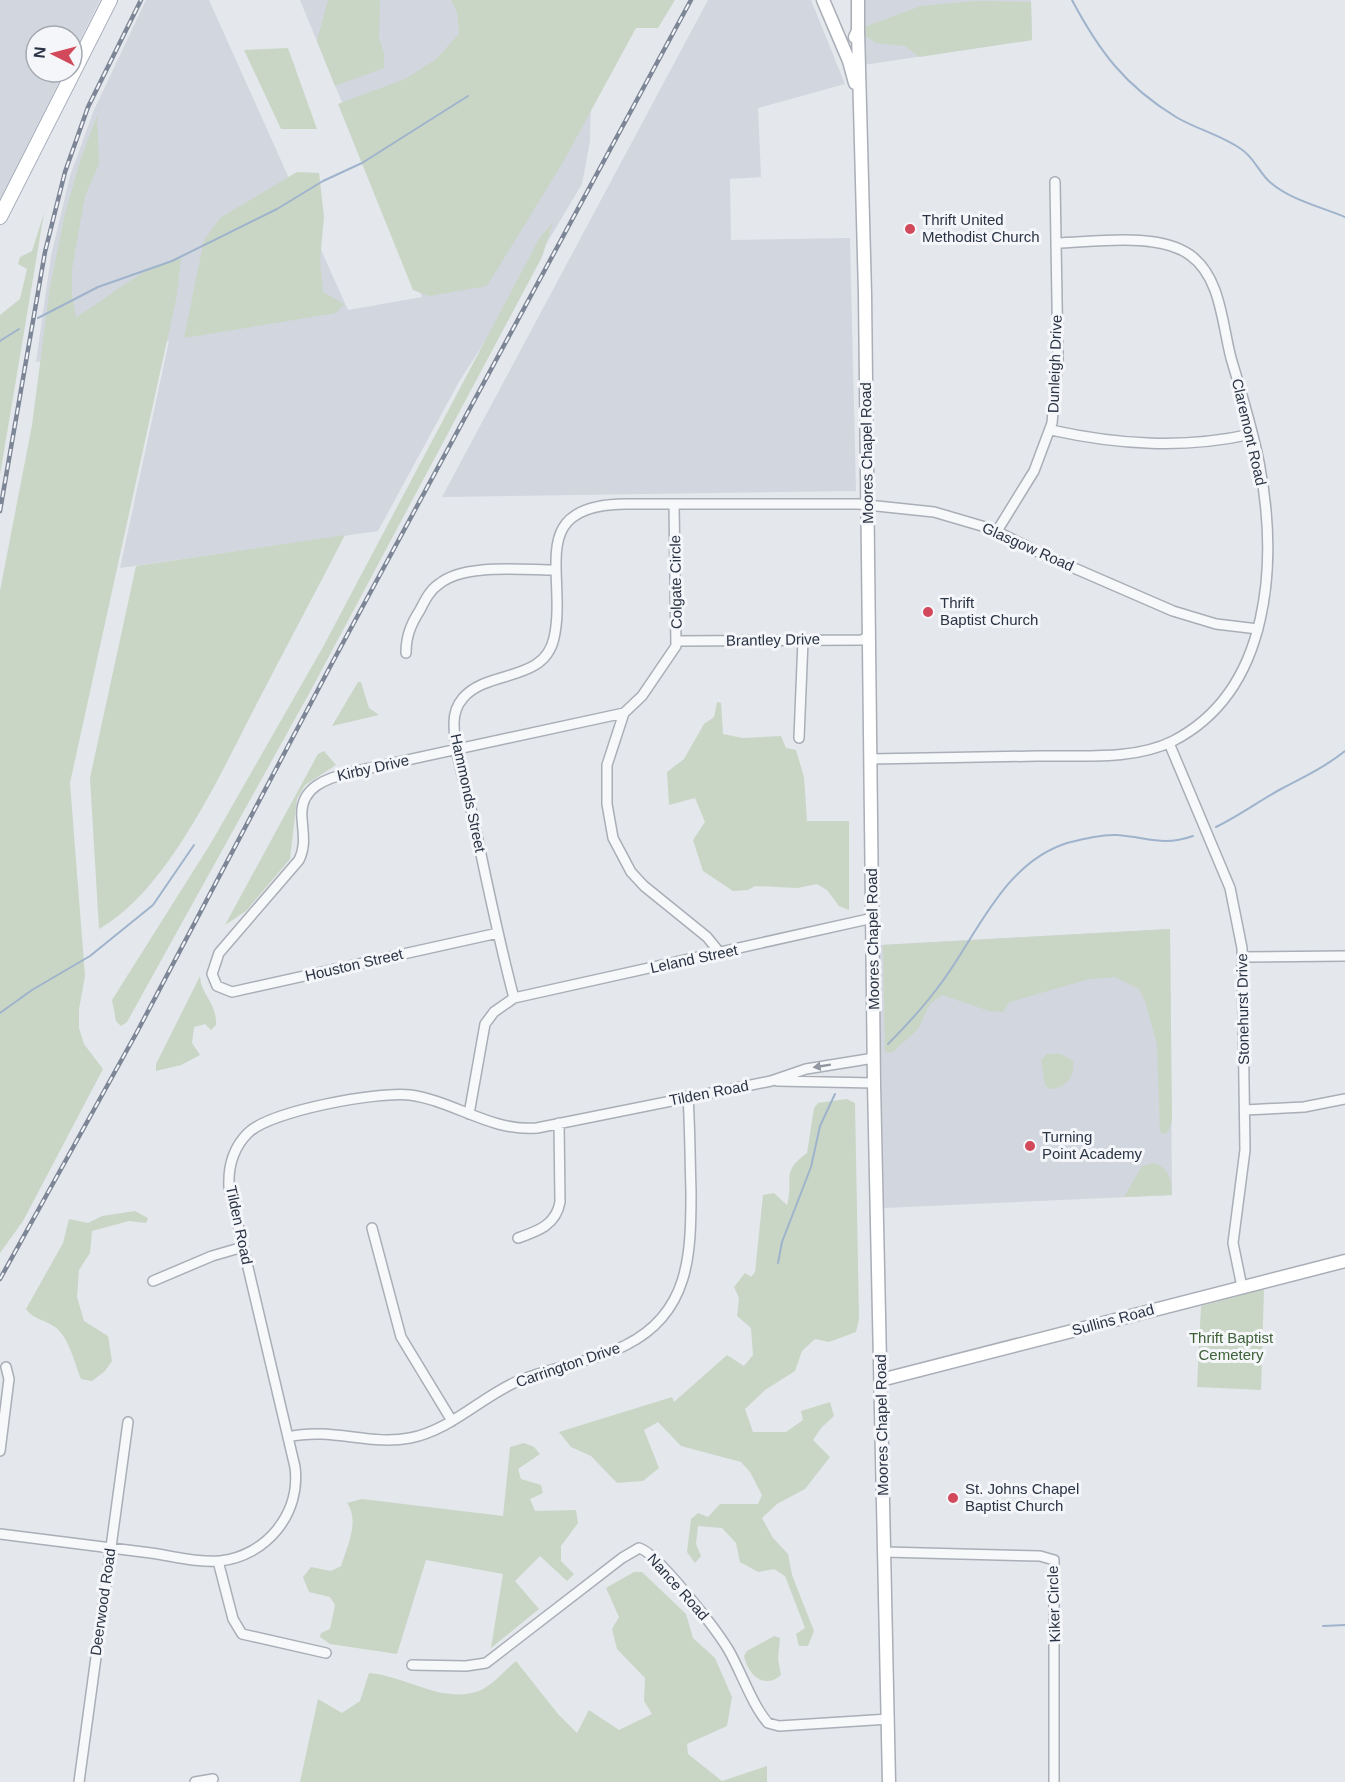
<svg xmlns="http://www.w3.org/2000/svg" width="1345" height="1782" font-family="Helvetica,sans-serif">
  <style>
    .built { fill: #d2d6de }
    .green { fill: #c9d6c5 }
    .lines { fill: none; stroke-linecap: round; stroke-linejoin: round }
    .stream { stroke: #9fb4cc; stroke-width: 2 }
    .street-casing { stroke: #a9aeb7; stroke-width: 12 }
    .secondary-casing { stroke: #a9aeb7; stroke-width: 15 }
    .primary-casing { stroke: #a3abb8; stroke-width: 16 }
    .street { stroke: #f7f8fa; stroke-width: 9 }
    .secondary { stroke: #fff; stroke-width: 12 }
    .primary { stroke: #fff; stroke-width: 14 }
    .rail-casing { stroke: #7d8696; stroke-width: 4.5 }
    .rail { stroke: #f4f6f9; stroke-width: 2; stroke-dasharray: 7; stroke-linecap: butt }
    .oneway { fill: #9196a0 }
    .poi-dot { fill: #d1495b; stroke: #f4f6f9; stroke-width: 2 }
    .labels { text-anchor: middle; stroke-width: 6; stroke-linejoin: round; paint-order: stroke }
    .poi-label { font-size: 15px; fill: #2b3445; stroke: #f4f6f9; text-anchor: start }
    .street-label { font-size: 15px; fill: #2b3445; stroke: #f4f6f9 }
    .park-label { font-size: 15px; fill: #3f6138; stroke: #f4f6f9 }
  </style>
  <rect width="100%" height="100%" fill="#e4e7ec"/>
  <path class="built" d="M0,0H100L72,56V36H36V72H64L0,199Z
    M146,0H209L348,310L422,297L300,0H552L591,91L590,141L582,184L523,283L460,380L378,531L120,568L169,341L36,362L51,256L70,176L94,110Z
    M708,0H811L845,84L758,108L761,177L730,179L731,240L850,238L856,491L442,497Z
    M864,0H1031L1032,40L863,65Z
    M1170,929L1172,1195L884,1208L879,945Z"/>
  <path class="green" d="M328,0H380L379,38L384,53V68L335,86L317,41Z
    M451,0H675L658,28H636L562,164L487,286L429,296L413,290L338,104L405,79L435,60L459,34L457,12Z
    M976,1L1031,2L1032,40L919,57L905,46L876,43L864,35V27L921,6Z
    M288,48L317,129H281L244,50Z
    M97,116L99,164L85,196L72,269V296L76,317C110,298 141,265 181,259L177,295L70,783L85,976L79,1009V1028L84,1044L103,1069L23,1221L0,1253V591L32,425L50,287L65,214L81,158Z
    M297,172L319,173L324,217L320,260L323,292L344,304L336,313L184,338L204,240L220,218Z
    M44,213L0,475V315L20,299L27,269L18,264L20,257L32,251Z
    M553,222L542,257L311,690L127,1022L121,1026L116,1021L112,1000L211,843L323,647L539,239Z
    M345,535C315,593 284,651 254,709C219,777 167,891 99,929L90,778L136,566Z
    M358,682H361L369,708L379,715L332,726Z
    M717,702L721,703L723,734L743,738L781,736L786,748L796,750L804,777L807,821H849V910L839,906L827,890L817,884L798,888L755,886L748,890L733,891L703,871L693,840L705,822L695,798L669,805L667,772L684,759L704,724L714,717Z
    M324,751L336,765L305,785L297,799L290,859L246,911L225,925L318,754Z
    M1170,929L1172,1121L1168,1132L1164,1134L1160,1131L1157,1044L1145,1001L1139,989L1115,977L1089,979L1010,1002L1003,1012L989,1011L942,995L930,1004L918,1029L893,1052H885L883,945Z
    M200,976C201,996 217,1002 216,1025L211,1030L205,1024L194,1027L192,1043L200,1055L181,1065L156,1071V1064Z
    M1047,1054H1061L1073,1061C1075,1077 1065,1089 1049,1089L1045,1085L1041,1060Z
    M847,1099L855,1103L859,1319L856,1332L829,1342L815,1339L802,1351L795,1371L765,1390L745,1409L753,1432H786L803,1420L801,1411L830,1402L834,1416L821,1428L813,1440L830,1457L805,1489L777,1504L762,1518L773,1538L788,1554L792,1575L814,1631L808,1646H799L796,1634L805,1628L785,1576L774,1569L758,1572L740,1562L736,1543L722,1528L698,1526L696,1544L701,1556L695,1563L687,1552L691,1519L698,1513L708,1517L720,1504H758L762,1495L750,1472L741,1462L681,1446L658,1422L644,1430L659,1468L643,1481L617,1483L591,1456L571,1447L559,1432L672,1397L674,1402L727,1355L744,1366L753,1355L751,1328L737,1316L739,1298L734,1287L745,1273L751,1277L755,1272L763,1195L774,1193L787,1205C794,1180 780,1172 807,1153L814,1108L818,1103Z
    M1154,1163C1169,1168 1172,1180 1172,1195L1124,1197L1142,1166Z
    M135,1211L148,1218L146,1223L129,1221L92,1231L90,1253L79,1270L77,1297L84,1321L108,1336L112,1361L105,1371L92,1381L81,1379C74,1362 70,1339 55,1327C46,1320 32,1319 26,1309L63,1243L69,1219L88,1223L102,1216Z
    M1264,1289L1261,1390L1197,1387L1201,1306Z
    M524,1443L534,1447L540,1454L518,1469L521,1479L541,1485L543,1493L530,1499L535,1511L576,1510L578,1523L561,1546V1561L574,1574L567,1581L540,1556L515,1581L539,1609L491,1648L503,1574L426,1560L397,1654L330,1644L320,1637L321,1633L330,1629L335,1605L330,1597L309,1592L303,1577L311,1567L331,1571L341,1566C347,1547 360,1521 347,1503L362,1499L503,1516L510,1447Z
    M634,1572H642L686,1614L693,1638L715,1658L732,1697L727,1726L687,1744L688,1754L722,1781L767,1766V1782H300L318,1699L342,1713L360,1701L369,1673C406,1676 442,1704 479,1691C492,1686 505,1670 516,1661L558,1714L577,1733L589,1710L619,1730L652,1714L644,1701L645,1678L617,1649L612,1629L619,1617L606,1588Z
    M774,1636L780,1638L778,1659L781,1675C764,1690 748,1675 744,1656L747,1651Z"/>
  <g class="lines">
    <path class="stream" d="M1072,0C1099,51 1125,86 1176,117C1196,129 1221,135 1241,149C1254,157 1259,173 1271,183C1291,200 1321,207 1345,217
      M38,318L98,287L172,261L277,209L323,181L362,163L468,96
      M0,341L19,329
      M1216,827C1239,816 1259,801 1281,789C1304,777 1325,767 1345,751
      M0,1013L32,990L90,956L153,905L194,845
      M888,1044C906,1026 926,1004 942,982C978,933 1004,863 1067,843C1082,839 1102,834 1117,835C1147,837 1162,847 1193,836
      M778,1263L782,1242L811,1167L820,1126L835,1094
      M1323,1626L1345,1625"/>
    <defs>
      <path id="street" d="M1051,430C1119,445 1184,449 1252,434
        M674,504L676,646L642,696L624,713L607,765V804L613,838L631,872L644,886L707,937L720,953
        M997,531L1034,471L1052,423L1058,360L1055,182
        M677,641L862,640L869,636
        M406,653C406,636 411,624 420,610C425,600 430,590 439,584C464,563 523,570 556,570
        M799,738L803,640
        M1169,743L1230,888L1242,948L1245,1150L1233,1243L1242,1287
        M870,759C926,758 981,757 1037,756C1080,755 1133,761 1173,741C1272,690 1278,560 1259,462C1252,427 1241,392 1231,358C1222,324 1221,277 1190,255C1158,232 1095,242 1056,243
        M498,933L232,992L217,986L212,974L219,953L299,860C306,846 303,834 302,818C299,787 327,778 352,772L624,713
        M1243,957L1345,956
        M514,998C498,938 486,877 473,817C466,787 454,753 454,723C454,714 457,705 463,698C488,669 544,683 554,638C568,575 524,505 625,504H858L934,512L992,529L1044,555L1173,611L1216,624L1258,629
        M777,1081L874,1083
        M1245,1110L1304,1107L1345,1099
        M469,1114L485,1024L494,1012L514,998L873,918
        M372,1228L401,1337L452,1421
        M518,1238C538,1231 556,1225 560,1202L559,1123
        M153,1281L212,1256L243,1247
        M288,1437C332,1427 369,1446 410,1438C451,1430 481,1397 518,1381C553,1367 593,1362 626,1345C690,1313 691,1254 691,1192C690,1160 690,1128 688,1096
        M0,1451L9,1379L6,1367
        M0,1534C50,1540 101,1547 151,1553C173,1556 198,1563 220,1561C266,1556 301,1514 295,1467L229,1187C228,1167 233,1148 248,1133C270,1111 378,1091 410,1095C454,1101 491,1132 537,1128L771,1081L806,1069L874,1058
        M885,1552L1040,1556L1054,1560V1782
        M218,1561L233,1619L242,1634L326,1653
        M412,1665L466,1666L486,1663L622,1558L639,1548C657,1552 717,1631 728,1649C741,1671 752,1705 768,1723L779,1726L889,1719
        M79,1782L128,1422
        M195,1782L213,1779"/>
      <path id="secondary" d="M823,0L849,61L855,83
        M858,31L865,294L874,1083L889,1782
        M855,37L858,31V0
        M881,1380L1345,1261"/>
      <path id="primary" d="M0,217L110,0"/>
    </defs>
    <use href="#street" class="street-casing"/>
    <use href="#secondary" class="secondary-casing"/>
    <use href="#primary" class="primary-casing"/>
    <use href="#street" class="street"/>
    <use href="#secondary" class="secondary"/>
    <use href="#primary" class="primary"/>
    <defs>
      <path id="rail" d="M0,511L45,252L65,172L88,107L141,0
        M0,1279L137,1032L331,665L691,0"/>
    </defs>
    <use href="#rail" class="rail-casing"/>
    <use href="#rail" class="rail"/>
  </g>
  <defs><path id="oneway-solid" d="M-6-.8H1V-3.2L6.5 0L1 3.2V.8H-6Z" transform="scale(1.5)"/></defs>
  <use class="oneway" href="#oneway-solid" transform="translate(822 1066) rotate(171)"/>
  <g class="poi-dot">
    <circle cx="910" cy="229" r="6"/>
    <circle cx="928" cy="612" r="6"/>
    <circle cx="1030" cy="1146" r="6"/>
    <circle cx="953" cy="1498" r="6"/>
  </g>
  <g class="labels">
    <g class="poi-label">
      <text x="922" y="225">Thrift United<tspan x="922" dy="17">Methodist Church</tspan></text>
      <text x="940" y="608">Thrift<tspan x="940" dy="17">Baptist Church</tspan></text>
      <text x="1042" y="1142">Turning<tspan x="1042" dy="17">Point Academy</tspan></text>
      <text x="965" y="1494">St. Johns Chapel<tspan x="965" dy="17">Baptist Church</tspan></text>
    </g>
    <g class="street-label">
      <text transform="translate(1055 364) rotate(-88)" y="5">Dunleigh Drive</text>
      <text transform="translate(1249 432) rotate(77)" y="5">Claremont Road</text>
      <text transform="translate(867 453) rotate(-91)" y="5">Moores Chapel Road</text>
      <text transform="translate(1028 547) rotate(24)" y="5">Glasgow Road</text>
      <text transform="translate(676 582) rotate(-91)" y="5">Colgate Circle</text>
      <text transform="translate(773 640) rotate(-1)" y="5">Brantley Drive</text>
      <text transform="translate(373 768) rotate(-13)" y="5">Kirby Drive</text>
      <text transform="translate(468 793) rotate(78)" y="5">Hammonds Street</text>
      <text transform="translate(873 939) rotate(-91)" y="5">Moores Chapel Road</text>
      <text transform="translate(694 959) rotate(-12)" y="5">Leland Street</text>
      <text transform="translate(354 965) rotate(-13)" y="5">Houston Street</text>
      <text transform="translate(1243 1009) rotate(-91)" y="5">Stonehurst Drive</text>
      <text transform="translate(709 1093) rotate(-11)" y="5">Tilden Road</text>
      <text transform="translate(239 1225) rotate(78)" y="5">Tilden Road</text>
      <text transform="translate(1113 1320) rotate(-15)" y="5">Sullins Road</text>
      <text transform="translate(568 1365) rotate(-19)" y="5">Carrington Drive</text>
      <text transform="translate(882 1425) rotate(-91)" y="5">Moores Chapel Road</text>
      <text transform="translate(678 1587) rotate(48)" y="5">Nance Road</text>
      <text transform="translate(103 1602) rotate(-82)" y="5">Deerwood Road</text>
      <text transform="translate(1054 1604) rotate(-92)" y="5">Kiker Circle</text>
    </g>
    <g class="park-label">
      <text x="1231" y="1343">Thrift Baptist<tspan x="1231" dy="17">Cemetery</tspan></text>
    </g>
  </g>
  <g transform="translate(54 54) rotate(276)"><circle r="28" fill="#f4f6f9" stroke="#a4a8b1" stroke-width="1.5"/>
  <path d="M0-4.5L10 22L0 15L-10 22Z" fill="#d1495b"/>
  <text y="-9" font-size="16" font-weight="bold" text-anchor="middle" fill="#2b3445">N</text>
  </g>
</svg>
